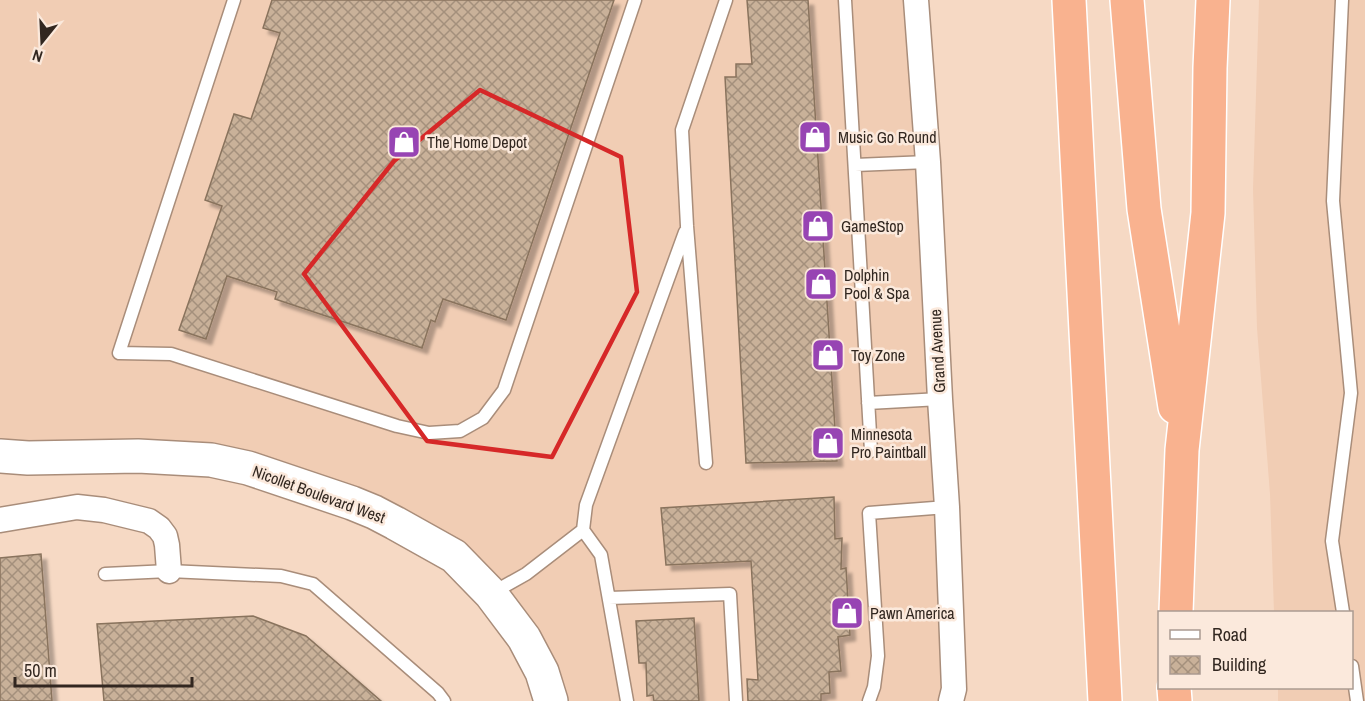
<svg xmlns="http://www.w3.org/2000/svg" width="1365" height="701" font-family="'Archivo Narrow',sans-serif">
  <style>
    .built { fill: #f1cdb4 }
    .building { fill: url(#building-cross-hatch); stroke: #89735d; stroke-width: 1.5; filter: url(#shadow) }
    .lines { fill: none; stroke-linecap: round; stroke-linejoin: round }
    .lane-casing { stroke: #a98d7a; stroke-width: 15 }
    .street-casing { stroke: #a98d7a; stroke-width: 27 }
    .secondary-casing { stroke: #a98d7a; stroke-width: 36 }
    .highway-casing { stroke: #fff; stroke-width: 36 }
    .lane { stroke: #fff; stroke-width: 12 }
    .street { stroke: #fff; stroke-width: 24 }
    .secondary { stroke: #fff; stroke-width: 33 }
    .highway { stroke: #f9b28f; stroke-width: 33 }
    .marked { fill: none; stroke: #d62828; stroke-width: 4.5; stroke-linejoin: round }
    .labels { text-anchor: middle; stroke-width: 5; stroke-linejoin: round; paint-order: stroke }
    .poi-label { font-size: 16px; fill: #322720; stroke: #fbe9dc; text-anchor: start }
    .street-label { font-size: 16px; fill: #322720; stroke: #fbe9dc }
  </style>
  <defs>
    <pattern id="building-cross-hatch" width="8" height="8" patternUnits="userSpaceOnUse" patternTransform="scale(1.5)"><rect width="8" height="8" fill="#c9b199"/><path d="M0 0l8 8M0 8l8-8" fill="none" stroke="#a4907c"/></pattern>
    <filter id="shadow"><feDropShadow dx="5.5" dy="5.5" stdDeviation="1.5" flood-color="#0004"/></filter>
  </defs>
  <rect width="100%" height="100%" fill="#f6d9c4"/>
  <path class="built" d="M0,0H916L951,701H551L491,594L282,479L0,456Z
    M1259,0H1365V701H1278V688H1352V612H1274L1270,494L1257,328L1253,189Z"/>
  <path class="building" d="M272,0H614L506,320L443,299L435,322L431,320L422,348L275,299L277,292L227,276L206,339L179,330L222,206L205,200L234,114L251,119L280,33L263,28Z
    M747,0H808L837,461L746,463L725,77H736V64H752Z
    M834,497L835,539L842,538L841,569L846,568L850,635L838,637L841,671L829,672L830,693L821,694V701H748L747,679L758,680L751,561L666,565L661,508Z
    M41,554L52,701H0V558Z
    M253,616L306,636L381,701H104L97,624Z
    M694,618L699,701H654L653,695L647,696L646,663H639L636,621Z"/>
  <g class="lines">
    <defs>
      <path id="lane" d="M234,0L119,353L171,354L397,426L429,433L460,431L483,418L504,390L635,0
        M845,0L871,451
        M1342,0L1333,201L1351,393L1332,541L1343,612
        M855,165L928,162
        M868,403L940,399
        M706,463L687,226L682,130L726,0
        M583,530L601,555L627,701
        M105,574L169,571L281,576L313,584L438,693L444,701
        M492,593L526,574L583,530L586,505L685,232
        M609,598L730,594L736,701
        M1352,666L1357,701
        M869,701L874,687L878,656L869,513L947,507"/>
      <path id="street" d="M916,0L928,162L940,399L947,507L954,689L951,701
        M0,520L77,507L104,510L149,521L159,528L165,536L167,545L169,571"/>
      <path id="secondary" d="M0,456L28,458L138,456L211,460L248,468L352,503L374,512L395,523L454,556L491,594L524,638L542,672L551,701"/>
      <path id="highway" d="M1069,0L1105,701
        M1127,0L1144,209L1175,407
        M1176,612L1182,450L1208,213L1210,68L1213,0
        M1174,688L1175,701"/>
    </defs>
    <use href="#lane" class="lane-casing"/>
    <use href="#street" class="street-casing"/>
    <use href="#secondary" class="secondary-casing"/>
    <use href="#highway" class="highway-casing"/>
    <use href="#lane" class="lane"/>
    <use href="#street" class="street"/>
    <use href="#secondary" class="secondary"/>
    <use href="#highway" class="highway"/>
  </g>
  <path class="marked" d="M480,90L621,157L637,292L552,457L427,441L304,274L394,161Z"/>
  <defs>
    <symbol id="shop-square" viewBox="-11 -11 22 22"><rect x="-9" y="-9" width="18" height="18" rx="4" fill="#9744b3" stroke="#fbe9dc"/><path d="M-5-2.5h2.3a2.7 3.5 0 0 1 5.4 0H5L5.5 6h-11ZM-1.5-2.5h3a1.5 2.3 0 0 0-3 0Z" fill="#fff"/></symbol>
  </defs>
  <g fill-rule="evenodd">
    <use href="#shop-square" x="796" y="118" width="38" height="38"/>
    <use href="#shop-square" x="385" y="123" width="38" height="38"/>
    <use href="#shop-square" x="799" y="207" width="38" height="38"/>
    <use href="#shop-square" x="802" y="265" width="38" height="38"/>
    <use href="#shop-square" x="809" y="336" width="38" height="38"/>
    <use href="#shop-square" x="809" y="424" width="38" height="38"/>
    <use href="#shop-square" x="828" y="594" width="38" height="38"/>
  </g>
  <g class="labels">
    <g class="poi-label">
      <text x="838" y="143">Music Go Round</text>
      <text x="427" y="148">The Home Depot</text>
      <text x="841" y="232">GameStop</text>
      <text x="844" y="281">Dolphin<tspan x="844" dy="18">Pool &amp; Spa</tspan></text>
      <text x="851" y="361">Toy Zone</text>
      <text x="851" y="440">Minnesota<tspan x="851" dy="18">Pro Paintball</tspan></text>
      <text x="870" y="619">Pawn America</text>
    </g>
    <g class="street-label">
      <text transform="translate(937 351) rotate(-93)" y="6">Grand Avenue</text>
      <text transform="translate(319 494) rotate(20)" y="6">Nicollet Boulevard West</text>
    </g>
  </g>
  <rect x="1158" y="611" width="195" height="78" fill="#fbe9dc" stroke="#ab9b91" stroke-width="1.5"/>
  <rect x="1170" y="630" width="30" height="9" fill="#ffffff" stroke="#ab9b91" stroke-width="1.5"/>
  <text x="1212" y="641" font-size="18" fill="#322720">Road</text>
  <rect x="1170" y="656" width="30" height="18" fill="url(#building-cross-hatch)" stroke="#ab9b91" stroke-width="1.5"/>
  <text x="1212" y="671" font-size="18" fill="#322720">Building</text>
  <g transform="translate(42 42) rotate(198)" stroke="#fbe9dc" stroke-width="4.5" paint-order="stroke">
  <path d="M0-4.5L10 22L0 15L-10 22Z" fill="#322720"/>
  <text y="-9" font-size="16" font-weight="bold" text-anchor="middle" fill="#322720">N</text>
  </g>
  <path d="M15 677v9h177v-9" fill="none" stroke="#322720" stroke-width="3"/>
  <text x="24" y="677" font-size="18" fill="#322720" stroke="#fbe9dc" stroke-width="4.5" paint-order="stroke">50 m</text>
</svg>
